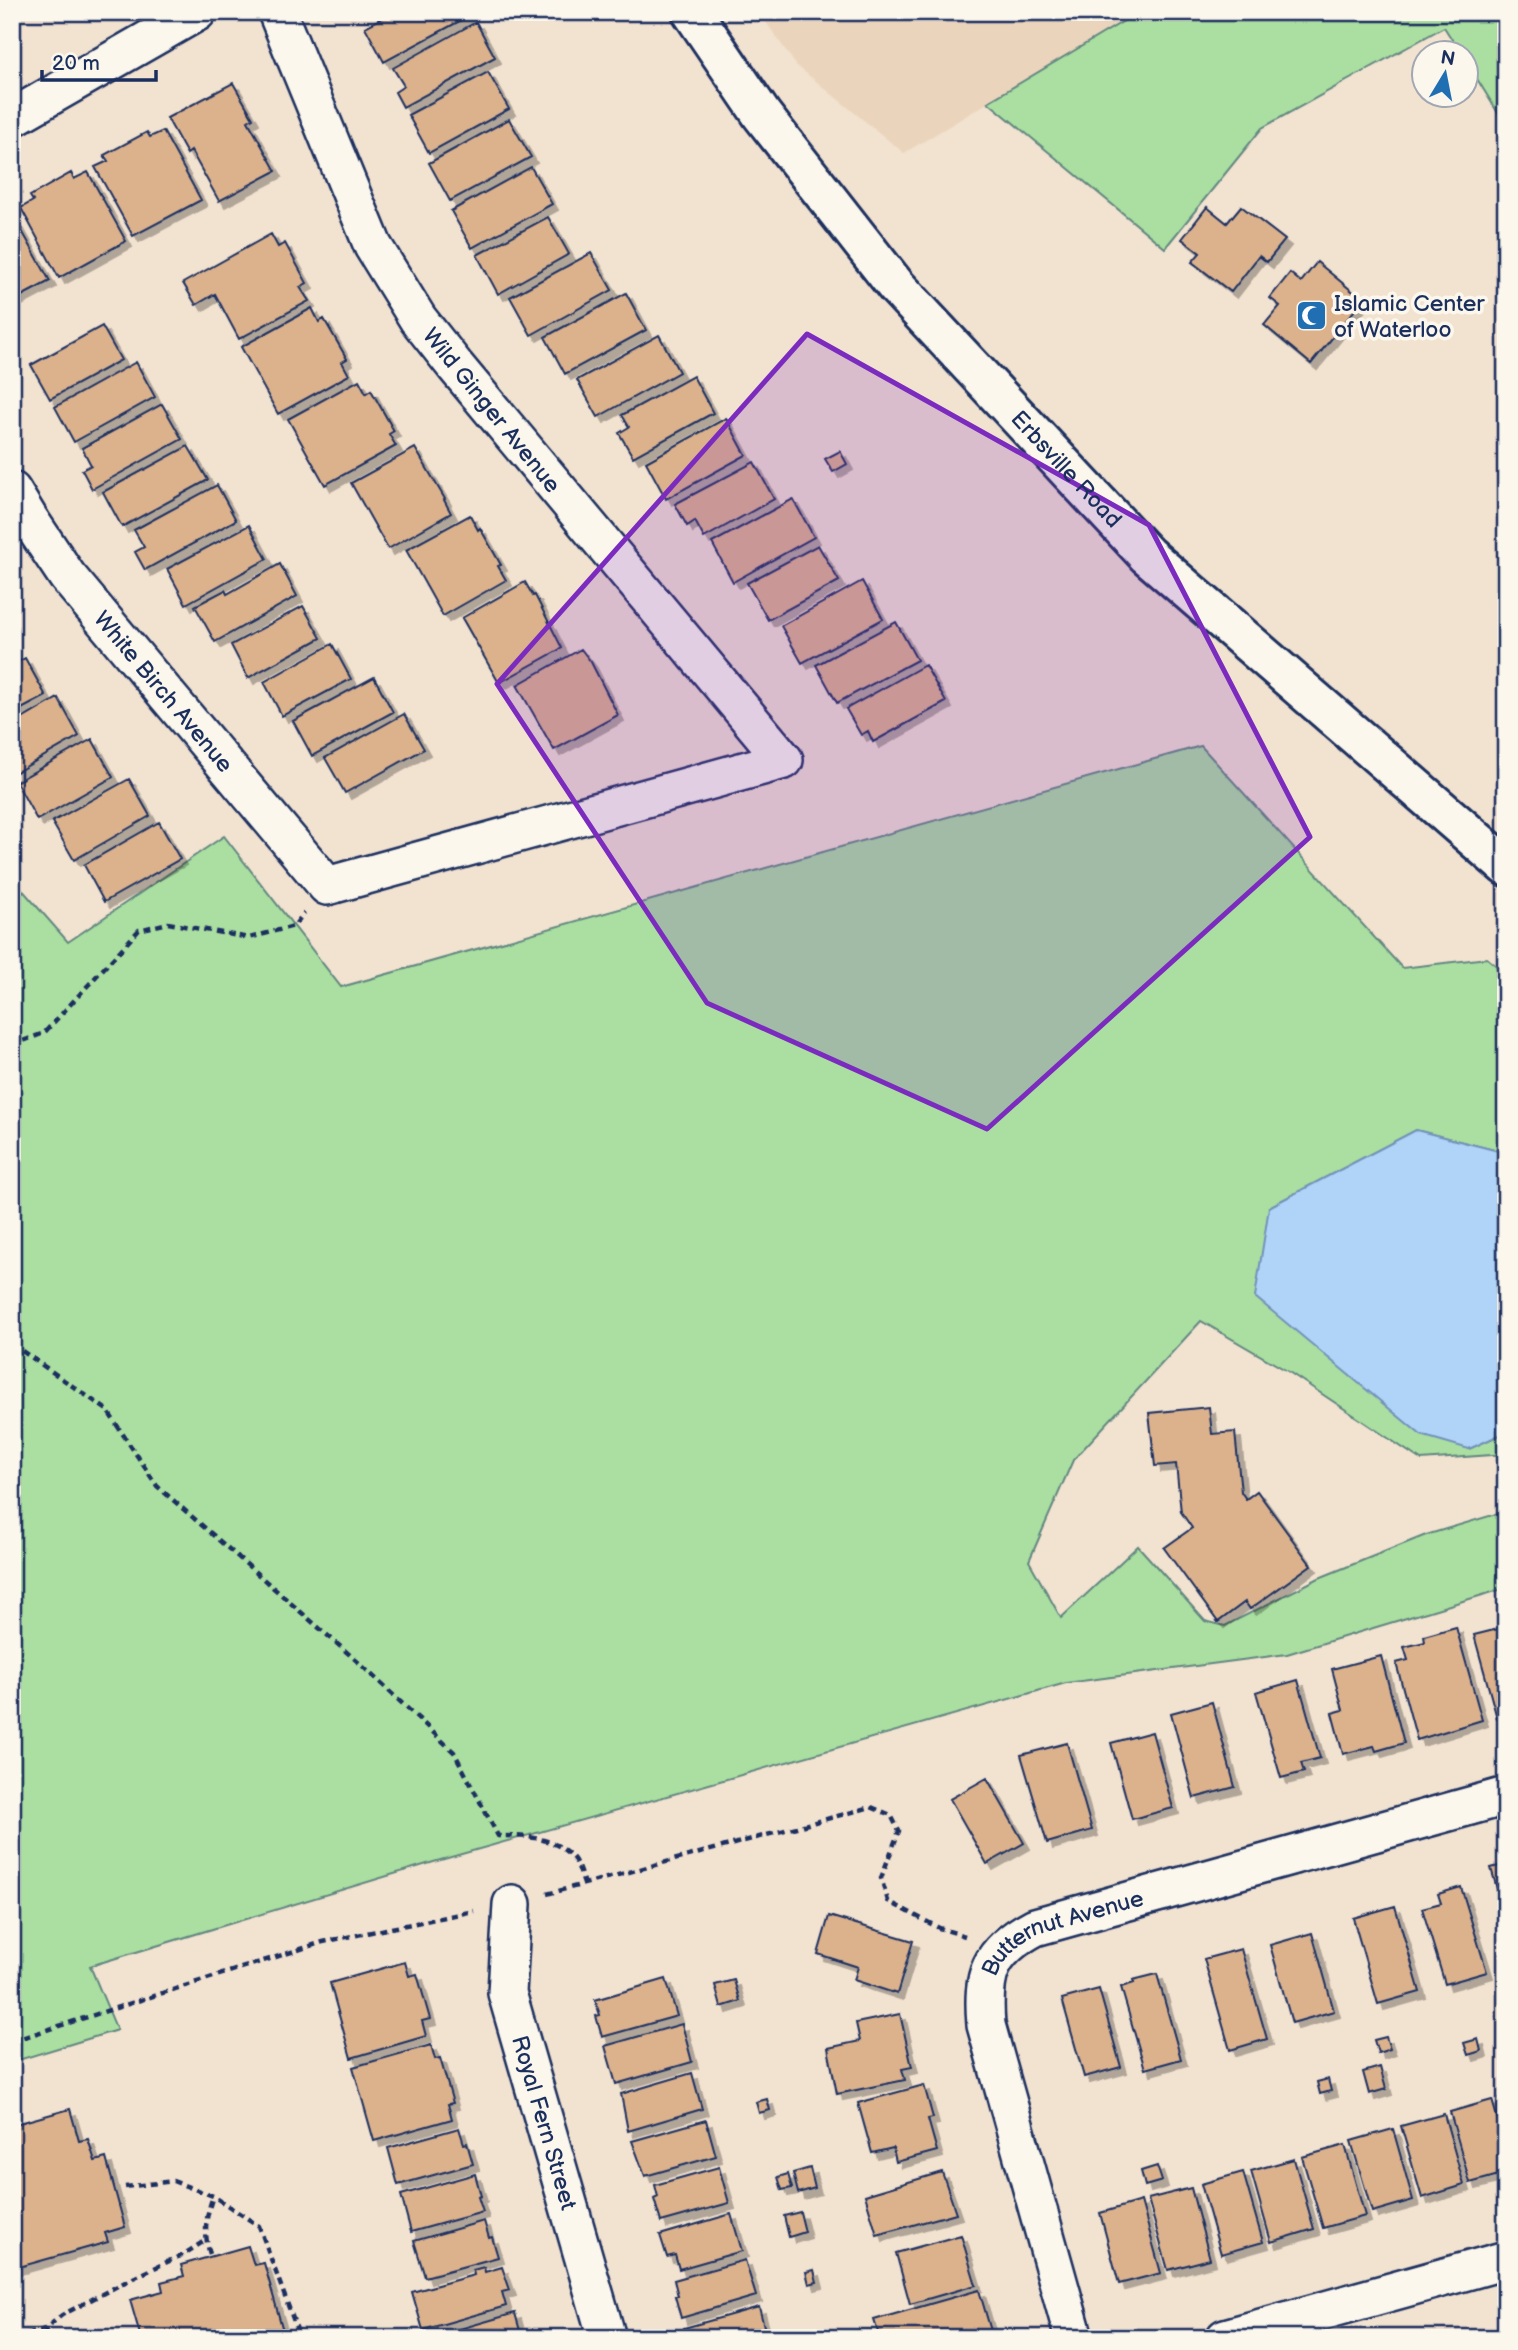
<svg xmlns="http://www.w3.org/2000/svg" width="1518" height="2350" font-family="'Balsamiq Sans',sans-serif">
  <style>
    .built { fill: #ebd4bc }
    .green { fill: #aadfa1; stroke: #628780; stroke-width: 2 }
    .water { fill: #afd4f8; stroke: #7492ba; stroke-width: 2 }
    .building { fill: #dcb28d; stroke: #1b2f5e; stroke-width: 2; filter: url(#shadow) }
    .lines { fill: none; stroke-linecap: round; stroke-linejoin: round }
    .minor-casing { stroke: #1b2f5e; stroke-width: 42 }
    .secondary-casing { stroke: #1b2f5e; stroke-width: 44 }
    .path { stroke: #1b2f5e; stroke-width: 4.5; stroke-dasharray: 7 5; stroke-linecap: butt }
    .minor { stroke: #fbf7ec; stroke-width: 37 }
    .secondary { stroke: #fbf7ec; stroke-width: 38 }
    .marked { fill: #7b2cbf; fill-opacity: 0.2; stroke: #7b2cbf; stroke-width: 5; stroke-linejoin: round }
    .labels { text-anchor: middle; stroke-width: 7; stroke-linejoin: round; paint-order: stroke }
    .poi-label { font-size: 23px; fill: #1b2f5e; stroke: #fbf7ec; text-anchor: start }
    .street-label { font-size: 23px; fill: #1b2f5e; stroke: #fbf7ec }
  </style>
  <defs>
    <filter id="shadow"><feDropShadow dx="6" dy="6" stdDeviation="0" flood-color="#0004"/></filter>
  </defs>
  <rect width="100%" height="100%" fill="#f2e2d0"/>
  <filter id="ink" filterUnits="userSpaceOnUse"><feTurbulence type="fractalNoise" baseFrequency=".0143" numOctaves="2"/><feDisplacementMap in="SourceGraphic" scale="14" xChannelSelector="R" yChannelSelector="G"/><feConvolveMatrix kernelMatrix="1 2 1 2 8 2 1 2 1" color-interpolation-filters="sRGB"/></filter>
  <g filter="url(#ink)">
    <path class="built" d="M759,12H1139L904,153L796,65Z"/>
    <path class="green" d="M1139,12H1506V126L1466,61V52H1460L1444,27L1262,128L1165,248L988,102Z
      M1201,746L1402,968L1487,958L1506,974V1153L1416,1130L1269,1207L1469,1449L1506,1432V1454L1421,1460L1289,1372L1201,1321L1073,1460L1029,1561L1061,1618L1138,1546L1205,1621L1225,1626L1319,1578L1426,1535L1506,1511V1588L1287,1654L1066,1683L437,1861L90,1966L117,2030L12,2062V878L68,942L224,836L341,987Z"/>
    <path class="water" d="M1416,1130L1506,1153V1432L1469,1449L1421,1435L1255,1297L1269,1207Z"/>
    <path class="building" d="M393,12H467L469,16L384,62L365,27Z
      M476,22L495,57L403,107L395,92L404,86L393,68Z
      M488,72L509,109L429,153L408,115Z
      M233,83L253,118L248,121L276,171L219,201L191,151L187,154L167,118Z
      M509,119L531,157L450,201L429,163Z
      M163,131L201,200L133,236L95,167L108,161L104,155L147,132L150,137Z
      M531,167L552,204L472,248L451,211Z
      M88,172L126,241L59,278L21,208L33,201L30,196L71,173L74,179Z
      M1241,206L1285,240L1267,262L1259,256L1231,292L1192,262L1200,253L1182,239L1207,207L1227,223Z
      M12,213L50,281L12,301Z
      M548,217L569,254L498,294L477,255Z
      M271,234L278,247L285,243L307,283L300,287L309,301L239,339L215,294L196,305L183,283Z
      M591,253L612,290L531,335L510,297Z
      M1317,262L1363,300L1311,364L1264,325L1280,306L1270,298L1290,273L1301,282Z
      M626,293L646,330L565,374L545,337Z
      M312,308L319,322L324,319L347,359L342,362L349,375L278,414L241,347Z
      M102,326L121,360L50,399L31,365Z
      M659,335L679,372L598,417L577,380Z
      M136,362L155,397L74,442L55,407Z
      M693,376L713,413L633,457L619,433L629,427L622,415Z
      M359,380L366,393L371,390L394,431L389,434L396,446L325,485L288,419Z
      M162,404L182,439L92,489L82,470L91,465L82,448Z
      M726,418L746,455L666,499L646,462Z
      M188,446L208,480L122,527L103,492Z
      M415,448L445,499L444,500L451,513L388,549L351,483Z
      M840,451L847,464L833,472L825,459Z
      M754,462L774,499L704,538L695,521L687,526L675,504Z
      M217,485L236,520L145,570L135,552L144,547L134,530Z
      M793,499L814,537L733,582L712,543Z
      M470,515L478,530L480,528L501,565L498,566L506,580L443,616L406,550Z
      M249,525L267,559L186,604L167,569Z
      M818,545L839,581L768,620L747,583Z
      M280,564L297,596L215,642L195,606L225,590L227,594Z
      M862,581L883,619L802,663L781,626Z
      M525,582L533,596L535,595L562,648L499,683L462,618Z
      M303,606L321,638L248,678L231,645Z
      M896,622L917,660L837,703L816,665Z
      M332,644L351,679L282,716L264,682Z
      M581,649L591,662L618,715L554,750L517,685Z
      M25,658L46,696L12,714V665Z
      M925,665L946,702L873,742L868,731L861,735L846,709Z
      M374,677L393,712L312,756L293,721Z
      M58,698L79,736L13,774L12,725Z
      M404,714L424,749L345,793L325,758Z
      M92,739L113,777L37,820L16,782Z
      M129,779L150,816L74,860L52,822Z
      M159,822L180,859L104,902L84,865Z
      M1209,1407L1212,1434L1235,1432L1241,1492L1246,1499L1257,1491L1311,1565L1250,1609L1245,1602L1218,1622L1164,1548L1192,1528L1181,1512L1176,1464L1155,1466L1149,1413Z
      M1456,1627L1482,1720L1417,1740L1396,1663L1408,1660L1404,1647L1425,1642L1424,1636Z
      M1506,1627V1716L1497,1718L1474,1635Z
      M1381,1656L1404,1743L1376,1751L1374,1746L1343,1754L1332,1713L1343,1710L1332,1669Z
      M1298,1680L1320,1758L1301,1763L1304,1772L1281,1778L1256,1692Z
      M1212,1702L1235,1787L1194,1798L1171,1713Z
      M1152,1732L1173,1808L1132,1819L1111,1743Z
      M1067,1743L1092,1830L1047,1843L1021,1755Z
      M987,1778L1024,1843L987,1864L950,1799Z
      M1506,1864V1920L1491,1868Z
      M1461,1887L1487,1972L1445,1984L1422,1908L1441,1903L1438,1894Z
      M1395,1906L1420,1992L1378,2004L1353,1918Z
      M829,1916L913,1941L897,1994L854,1980L858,1967L818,1954Z
      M1312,1933L1334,2011L1292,2023L1270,1945Z
      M1241,1949L1267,2039L1230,2050L1204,1959Z
      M405,1962L409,1976L417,1974L430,2019L422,2021L426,2036L351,2058L330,1983Z
      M1157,1974L1181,2059L1145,2069L1121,1987L1134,1983L1133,1980Z
      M666,1979L677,2016L602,2037L596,2016L600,2015L595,2000Z
      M734,1980L740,2001L721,2007L715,1985Z
      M1099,1989L1121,2067L1084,2077L1062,1999Z
      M900,2014L912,2067L902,2069L905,2080L837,2094L828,2048L860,2041L856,2023Z
      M682,2024L692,2062L616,2084L605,2046Z
      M1386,2037L1390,2049L1378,2053L1374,2040Z
      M1478,2039L1481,2051L1468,2055L1464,2043Z
      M431,2045L435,2059L440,2058L453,2103L448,2104L452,2119L374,2141L353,2067Z
      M1380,2067L1386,2089L1369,2094L1363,2072Z
      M692,2073L702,2109L628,2131L621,2094Z
      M1328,2079L1331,2091L1320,2094L1317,2082Z
      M924,2085L933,2118L928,2119L937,2151L896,2162L893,2148L872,2153L858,2103Z
      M1506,2097V2120L1500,2099Z
      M767,2099L770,2110L759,2113L756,2102Z
      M1492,2100L1506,2148V2173L1470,2183L1450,2112Z
      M70,2109L79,2141L88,2139L95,2161L106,2158L125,2227L105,2233L108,2242L12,2269V2125Z
      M1444,2114L1464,2185L1422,2198L1401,2126Z
      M706,2120L716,2156L645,2176L632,2141Z
      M459,2128L464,2144L467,2143L473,2164L398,2185L388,2148Z
      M1393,2129L1413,2200L1372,2212L1351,2141Z
      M1345,2145L1365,2216L1323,2228L1302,2157Z
      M1294,2159L1314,2229L1271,2242L1251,2171Z
      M1157,2166L1162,2181L1145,2186L1141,2171Z
      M719,2167L729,2203L661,2222L654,2199L658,2197L655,2185Z
      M810,2168L815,2188L798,2193L793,2173Z
      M942,2172L956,2213L877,2235L865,2195Z
      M1243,2172L1263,2242L1221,2254L1201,2184Z
      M475,2174L481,2196L478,2197L483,2212L411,2232L401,2195Z
      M788,2174L792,2188L782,2190L778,2177Z
      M1191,2188L1210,2259L1168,2270L1148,2199Z
      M1141,2201L1161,2273L1119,2284L1100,2213Z
      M800,2212L805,2232L789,2237L784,2216Z
      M731,2214L742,2251L679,2269L675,2255L667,2257L660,2235Z
      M484,2221L489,2238L492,2237L498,2257L425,2277L414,2241Z
      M961,2235L976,2285L910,2304L896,2253Z
      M248,2246L254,2265L264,2263L285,2338H141L130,2300L163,2291L161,2282L184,2276L181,2265Z
      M745,2260L756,2296L681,2318L675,2296H678L674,2280Z
      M484,2267L485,2272L502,2267L510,2290L502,2292L506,2306L423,2330L412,2292L474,2275L473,2270Z
      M814,2270L817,2282L809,2284L806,2272Z
      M979,2290L991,2331L967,2338H880L874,2320Z
      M759,2307L767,2338H687L684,2328Z
      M515,2313L522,2338H432V2337Z"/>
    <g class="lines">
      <defs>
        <g id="minor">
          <path d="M12,118L197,12"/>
          <path id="s1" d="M12,491L29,519L67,576L327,886L784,760L456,367L418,319L373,246L277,12"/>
          <path id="s2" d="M512,1904L507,1993L607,2338"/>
          <path id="s3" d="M1074,2338L986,2025C982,1975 988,1952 1035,1927L1506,1796"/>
          <path d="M1225,2338L1506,2260"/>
        </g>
        <g id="secondary">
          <path id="s4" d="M692,12L762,115L896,286L1147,555L1506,866"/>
        </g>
      </defs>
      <use href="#minor" class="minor-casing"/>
      <use href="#secondary" class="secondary-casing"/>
      <path class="path" d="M12,1045L44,1033L139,930L168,923L249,938L294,926L304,913
        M12,1344L107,1410L157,1486L358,1662L454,1752L498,1836C525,1836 554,1836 573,1858C578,1864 581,1876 584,1884
        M547,1894L871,1807L891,1815L899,1831L881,1878L888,1901L939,1928L965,1936
        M12,2041L323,1942L474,1911
        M125,2187L173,2181L213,2196L259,2226L300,2338
        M210,2254C203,2233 206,2216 213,2196
        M45,2329L47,2338
        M16,2338L45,2329L62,2315L127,2281L186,2253L206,2240"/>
      <use href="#minor" class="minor"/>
      <use href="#secondary" class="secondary"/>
    </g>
  </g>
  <path class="marked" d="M807,334L1149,525L1310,837L987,1129L707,1003L497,684Z"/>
  <defs>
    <symbol id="mosque-square" viewBox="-11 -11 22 22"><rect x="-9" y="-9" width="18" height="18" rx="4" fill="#1f6fb2" stroke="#fbf7ec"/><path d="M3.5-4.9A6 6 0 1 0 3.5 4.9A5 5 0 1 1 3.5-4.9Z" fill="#fff"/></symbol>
  </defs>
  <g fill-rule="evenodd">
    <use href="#mosque-square" x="1294" y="298" width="35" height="35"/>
  </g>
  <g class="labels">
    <g class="poi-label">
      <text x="1334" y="311">Islamic Center<tspan x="1334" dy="26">of Waterloo</tspan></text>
    </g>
    <g class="street-label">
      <text transform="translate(492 410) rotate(51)" y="8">Wild Ginger Avenue</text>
      <text dy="8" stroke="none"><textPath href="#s4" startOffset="592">Erbsville Road</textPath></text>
      <text dy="8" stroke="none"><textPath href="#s1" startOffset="252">White Birch Avenue</textPath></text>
      <text dy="8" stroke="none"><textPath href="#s3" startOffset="466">Butternut Avenue</textPath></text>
      <text dy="8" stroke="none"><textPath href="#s2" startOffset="224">Royal Fern Street</textPath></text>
    </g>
  </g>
  <rect width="1518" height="2350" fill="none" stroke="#fbf7ec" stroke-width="42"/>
  <rect x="21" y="21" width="1476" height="2308" fill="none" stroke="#1b2f5e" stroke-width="2.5" filter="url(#ink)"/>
  <g transform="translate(1445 74) rotate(10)"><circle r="33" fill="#fbf7ec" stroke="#a1a7b3" stroke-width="2"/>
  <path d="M0-5L12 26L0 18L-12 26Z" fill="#1f6fb2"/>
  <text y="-10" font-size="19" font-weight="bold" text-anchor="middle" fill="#1b2f5e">N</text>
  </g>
  <path d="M42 70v10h114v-10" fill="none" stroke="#1b2f5e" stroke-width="3.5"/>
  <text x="52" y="70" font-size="21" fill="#1b2f5e" stroke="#fbf7ec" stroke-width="5" paint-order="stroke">20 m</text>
</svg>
